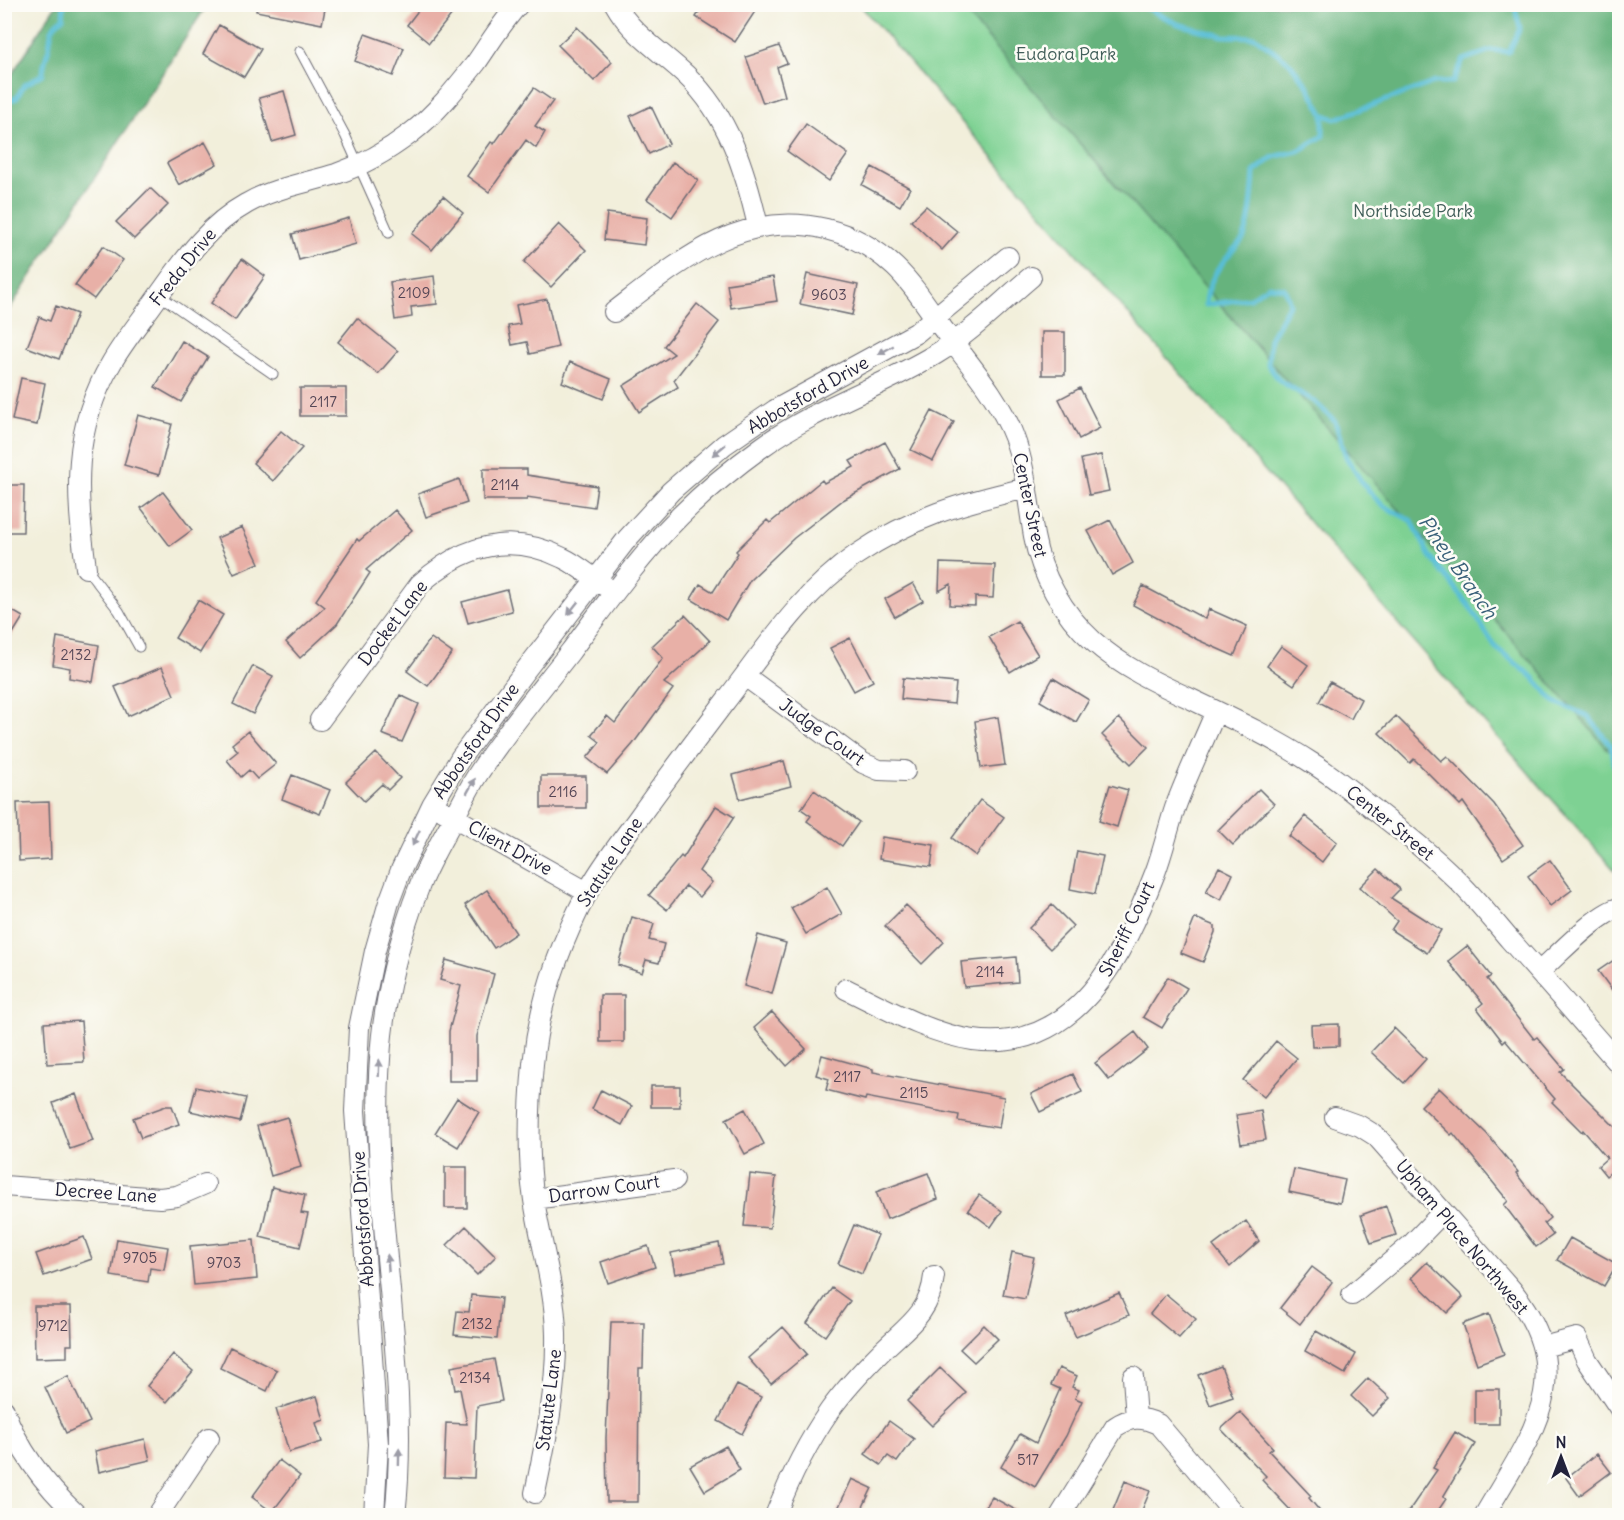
<svg xmlns="http://www.w3.org/2000/svg" width="1624" height="1520" font-family="Delius,sans-serif">
  <style>
    .green { fill: #7ed193; stroke: #507a67; stroke-width: 1.5 }
    .forest { fill: #66b37d; stroke: #446a5c; stroke-width: 1.5 }
    .lines { fill: none; stroke-linecap: round; stroke-linejoin: round }
    .stream { stroke: #58bed6; stroke-width: 5 }
    .building { fill: #e8b0a7 }
    .lane-casing { stroke: #6b6a73; stroke-width: 11 }
    .street-casing { stroke: #6b6a73; stroke-width: 22 }
    .lane { stroke: #fff; stroke-width: 9 }
    .street { stroke: #fff; stroke-width: 20 }
    .oneway { fill: #9c9ca7 }
    .labels { text-anchor: middle; stroke-width: 5; stroke-linejoin: round; paint-order: stroke }
    .number-label { font-size: 15px; fill: #544656 }
    .park-label { font-size: 18px; fill: #425f5a; stroke: #fdfcf7 }
    .street-label { font-size: 18px; fill: #22223b; stroke: #fdfcf7 }
    .water-label { font-size: 20px; font-style: italic; fill: #386079; stroke: #fdfcf7 }
  </style>
  <rect width="100%" height="100%" fill="#fdfcf7"/>
  <filter id="ink" filterUnits="userSpaceOnUse"><feTurbulence type="fractalNoise" baseFrequency=".0167" numOctaves="2"/><feDisplacementMap in="SourceGraphic" scale="12" xChannelSelector="R" yChannelSelector="G"/><feConvolveMatrix kernelMatrix="1 2 1 2 8 2 1 2 1" color-interpolation-filters="sRGB"/></filter>
  <filter id="wash" filterUnits="userSpaceOnUse"><feTurbulence type="fractalNoise" baseFrequency=".008" numOctaves="4" result="noise"/><feDisplacementMap in="SourceGraphic" scale="24" xChannelSelector="R" yChannelSelector="G"/><feGaussianBlur stdDeviation="1.35" result="paint"/><feColorMatrix in="noise" values="0 0 0 0 0 0 0 0 0 0 0 0 0 0 0 0 0 1.4 0 .05"/><feComposite in="paint" operator="in"/></filter>
  <g filter="url(#wash)">
    <rect width="100%" height="100%" fill="#f2efdb"/>
    <path class="green" d="M860,5H1172L1062,122L1121,192L1171,144L1619,5V875L1467,703Z"/>
    <path class="forest" d="M56,5H207L5,316V85Z
      M959,5H1619V762Z"/>
    <g class="lines">
      <path class="stream" d="M1139,4L1178,24L1223,36L1255,37L1289,62L1308,86L1323,114V136L1298,151L1273,157L1254,172C1253,190 1251,221 1244,237C1241,243 1233,249 1229,255C1217,268 1206,287 1206,305L1250,298L1268,286L1284,288L1290,303L1270,339L1268,365L1280,381L1315,402L1335,421L1346,457L1363,484L1382,505L1412,521L1429,555L1472,610L1495,647L1533,677L1555,702L1588,716L1611,746L1614,765L1620,773
        M4,102L17,98L23,86L43,74C43,65 45,62 47,54C53,40 46,28 63,18L64,4
        M1323,114L1335,119L1435,82H1453L1463,60L1492,50L1509,52L1520,28L1514,4"/>
    </g>
    <g id="blocks">
      <path class="building" d="M257,4H326L322,24L256,11Z
        M423,4H460L429,43L407,25Z
        M704,4H747L756,10L735,42L696,17Z
        M219,25L261,49L244,77L203,54Z
        M577,27L612,62L594,81L558,45Z
        M365,34L404,48L393,76L355,61Z
        M779,46L787,63L777,67L785,96L763,103L746,57Z
        M534,88L553,101L535,126L545,132L536,148L526,140L489,192L467,176L491,142L494,144Z
        M284,91L296,135L272,142L259,98Z
        M651,106L669,144L649,154L630,116Z
        M806,124L848,154L829,181L787,151Z
        M205,142L217,164L179,185L167,163Z
        M673,162L698,180L672,217L647,199Z
        M872,167L910,188L900,206L862,185Z
        M150,188L168,205L134,239L116,222Z
        M443,196L463,213L432,250L412,234Z
        M926,206L958,232L942,250L911,221Z
        M607,213L647,218L644,245L604,240Z
        M349,218L356,244L299,260L292,234Z
        M559,224L586,250L551,287L524,262Z
        M103,246L123,260L94,299L75,285Z
        M242,259L265,276L235,320L211,303Z
        M807,274L858,285L852,315L800,304Z
        M434,276L437,304L411,307L412,317L395,320L390,282Z
        M773,277L777,301L731,308L727,284Z
        M547,299L558,347L530,354L527,342L512,345L508,326L520,324L516,305Z
        M697,304L719,322L674,380L678,387L639,412L623,386L674,354L664,346Z
        M56,306L77,314L59,359L27,347L39,317L50,321Z
        M357,318L398,351L378,374L338,342Z
        M1042,332H1065V375H1042Z
        M182,341L208,357L181,402L155,387Z
        M570,362L611,379L603,399L562,382Z
        M21,378L45,383L37,425L12,420Z
        M300,388H346V416H300Z
        M1080,388L1100,428L1079,439L1059,399Z
        M932,411L954,422L933,461L911,450Z
        M138,415L172,424L159,475L124,465Z
        M281,431L302,448L273,481L253,463Z
        M885,442L900,469L843,500L794,538L750,580L726,620L691,599L700,584L713,592L738,553L736,551L767,520L770,523L822,480L824,483L854,467L850,461Z
        M1101,455L1109,491L1089,495L1081,459Z
        M483,469H527V475L597,486L594,507L527,497V500H483Z
        M459,479L467,503L426,517L418,494Z
        M4,485H24L23,532H4Z
        M163,492L192,530L170,546L141,508Z
        M395,510L412,530L366,570L370,573L337,624L300,658L286,642L325,607L316,600L357,539L359,541Z
        M1110,520L1133,563L1112,575L1088,531Z
        M242,527L259,563L234,574L217,538Z
        M940,563L995,565L993,598L975,597V606L950,605L951,584L939,591Z
        M913,583L923,601L895,617L885,599Z
        M1143,586L1205,619L1209,609L1247,626L1234,656L1198,640L1133,605Z
        M507,590L512,611L468,623L462,602Z
        M198,600L223,615L200,653L175,638Z
        M4,606L23,617L4,648Z
        M685,615L710,641L664,683L673,689L633,744L607,774L587,758L600,742L591,735L607,716L615,723L663,658L652,646Z
        M1017,621L1038,655L1010,672L989,637Z
        M57,637L99,645L93,682L69,678L70,668L53,665Z
        M431,638L452,653L428,686L407,671Z
        M850,638L873,681L854,691L830,648Z
        M1281,646L1308,665L1294,685L1267,666Z
        M253,666L273,676L253,714L233,704Z
        M162,667L174,695L128,716L115,687Z
        M903,678L956,683L954,704L901,699Z
        M1053,678L1089,700L1076,722L1040,701Z
        M1330,682L1361,699L1351,719L1319,702Z
        M400,695L419,704L402,742L382,734Z
        M1396,716L1441,761L1447,756L1494,804L1523,845L1503,859L1463,802L1460,805L1414,759L1410,763L1379,733Z
        M998,717L1005,765L981,768L975,721Z
        M1119,718L1148,747L1131,764L1102,735Z
        M248,731L276,764L257,779L249,770L241,777L227,760L238,751L232,744Z
        M376,753L400,778L388,790L382,784L364,801L346,782Z
        M784,761L791,786L740,799L733,775Z
        M292,775L330,790L320,814L282,799Z
        M541,776H586V808H541Z
        M1110,785L1128,790L1117,827L1099,821Z
        M1259,789L1274,804L1233,845L1218,830Z
        M814,790L859,822L842,846L807,821L811,816L801,809Z
        M980,800L1004,817L976,856L952,838Z
        M49,802L51,859L19,861L17,803Z
        M716,806L734,817L699,871L712,882L700,897L686,886L667,910L649,895L681,856L683,858Z
        M1305,816L1337,842L1322,862L1289,836Z
        M882,837L934,845L931,867L879,859Z
        M1077,851L1103,856L1095,894L1070,889Z
        M1550,860L1572,890L1550,906L1528,876Z
        M1219,867L1233,874L1221,900L1206,892Z
        M1378,869L1400,889L1391,898L1441,930L1427,953L1391,930L1397,921L1360,887Z
        M827,887L842,914L806,934L791,908Z
        M487,890L516,933L494,948L465,905Z
        M906,905L944,942L922,964L885,926Z
        M1052,905L1073,926L1050,949L1029,928Z
        M632,917L654,924L649,940L664,944L659,963L646,960L642,973L618,965Z
        M1195,918L1215,926V932L1203,962L1181,953Z
        M758,935L786,943L772,994L744,986Z
        M1467,946L1491,976L1487,979L1534,1039L1537,1037L1564,1069L1560,1072L1620,1132V1173L1615,1169L1606,1176L1598,1166L1607,1158L1583,1130L1582,1132L1552,1102L1555,1099L1505,1040L1503,1042L1477,1008L1483,1003L1448,961Z
        M1620,956V1001L1598,971Z
        M1016,957L1018,982L964,987L961,962Z
        M446,960L494,974L477,1036V1081H449V1031L461,986L440,980Z
        M1168,977L1187,988L1162,1028L1143,1017Z
        M600,995H624V1042H600Z
        M772,1012L806,1049L787,1066L754,1028Z
        M81,1021L84,1062L47,1064L44,1023Z
        M1339,1024V1046L1312,1047L1311,1025Z
        M1394,1028L1426,1059L1404,1083L1371,1052Z
        M1135,1032L1148,1049L1109,1080L1095,1063Z
        M1276,1041L1297,1058L1264,1097L1243,1080Z
        M822,1055L873,1069V1072L1004,1097L999,1128L958,1121L959,1115L866,1097L865,1100L826,1090L829,1079L816,1075Z
        M1073,1074L1082,1092L1040,1112L1031,1094Z
        M651,1086H680V1107H651Z
        M196,1087L246,1098L240,1122L190,1111Z
        M1439,1088L1487,1134L1518,1172L1516,1173L1550,1218L1544,1223L1553,1235L1536,1247L1504,1205L1508,1201L1453,1133L1451,1135L1421,1106Z
        M601,1090L632,1106L622,1125L592,1109Z
        M76,1094L93,1141L70,1149L53,1103Z
        M457,1098L479,1112L458,1147L435,1133Z
        M166,1106H172L179,1124L141,1138L133,1118Z
        M745,1109L764,1144L745,1154L726,1119Z
        M1261,1111L1266,1140L1241,1144L1236,1115Z
        M287,1117L301,1167L271,1176L257,1126Z
        M445,1167H467V1208H445Z
        M1294,1169L1345,1180L1340,1203L1289,1192Z
        M928,1173L938,1199L887,1219L876,1192Z
        M750,1174L776,1177L770,1228L744,1226Z
        M272,1187L305,1195L301,1213L308,1214L300,1247L260,1237Z
        M979,1195L1002,1211L991,1227L968,1210Z
        M1386,1206L1396,1235L1371,1243L1361,1215Z
        M1246,1221L1259,1241L1230,1267L1213,1246Z
        M854,1225L878,1235L862,1274L838,1264Z
        M466,1226L496,1256L477,1275L447,1245Z
        M84,1237L92,1259L44,1276L36,1254Z
        M1570,1238L1617,1264L1604,1286L1557,1260Z
        M117,1239L168,1247L164,1270L150,1268L148,1282L111,1276Z
        M254,1240L257,1279L194,1285L190,1246Z
        M719,1243L723,1264L675,1274L671,1253Z
        M648,1246L655,1267L608,1283L601,1262Z
        M1012,1252L1034,1257L1025,1299L1003,1295Z
        M1427,1262L1463,1297L1447,1313L1411,1278Z
        M1312,1267L1332,1282L1300,1324L1280,1308Z
        M832,1288L850,1301L825,1336L807,1323Z
        M1119,1293L1129,1315L1076,1337L1066,1316Z
        M1166,1294L1196,1319L1179,1338L1150,1314Z
        M471,1295L501,1298L497,1339L454,1335L457,1311L469,1312Z
        M34,1306H71L72,1345H67V1357L35,1358Z
        M1489,1314L1504,1354L1477,1364L1463,1324Z
        M611,1322H644L643,1368H639L638,1502H607L606,1438Z
        M984,1325L998,1339L974,1362L960,1349Z
        M783,1327L807,1354L771,1384L748,1358Z
        M1316,1331L1356,1354L1345,1374L1305,1351Z
        M230,1347L277,1370L267,1391L220,1368Z
        M173,1354L193,1371L167,1402L147,1386Z
        M494,1359L502,1401L477,1406L474,1478L444,1477L446,1423L467,1424L460,1389L455,1390L451,1367Z
        M1221,1366L1233,1397L1210,1405L1198,1375Z
        M940,1368L966,1393L932,1426L907,1401Z
        M1059,1368L1077,1376L1072,1387L1079,1390L1075,1398L1082,1401L1066,1436L1035,1487L1001,1467L1020,1434L1036,1443L1060,1389L1051,1385Z
        M68,1376L90,1422L66,1433L45,1387Z
        M1368,1378L1390,1398L1372,1416L1351,1396Z
        M737,1385L761,1397L742,1434L718,1421Z
        M1475,1389H1499V1424H1475Z
        M317,1396L324,1420L316,1423L322,1442L289,1452L276,1409Z
        M1240,1412L1273,1448L1269,1451L1311,1496L1309,1498L1323,1515H1295L1262,1480L1266,1476L1221,1429Z
        M889,1421L914,1439L897,1462L888,1456L881,1465L865,1454Z
        M1455,1432L1475,1444L1443,1497L1446,1499L1435,1515H1406L1437,1470L1433,1468Z
        M145,1439L150,1460L99,1472L95,1451Z
        M726,1446L740,1470L705,1491L690,1466Z
        M1597,1454L1611,1472L1579,1496L1566,1478Z
        M279,1460L300,1476L272,1512L252,1497Z
        M852,1479L872,1488L859,1515H835Z
        M1125,1481L1150,1491L1140,1515H1111Z
        M992,1497L1025,1515H981Z"/>
    </g>
  </g>
  <g filter="url(#ink)">
    <use href="#blocks" fill-opacity="0" stroke="#6b6a73" stroke-width="1.5"/>
    <g class="lines">
      <defs>
        <path id="lane" d="M300,51L345,135L389,233
          M159,295L273,374
          M86,568L119,611L139,647"/>
        <path id="street" d="M615,4C632,35 662,52 686,75C729,116 745,170 758,226
          M614,312C678,263 740,208 826,229C851,235 876,249 895,267C914,285 928,308 943,329C968,363 999,397 1014,437C1026,469 1028,502 1034,536C1041,575 1063,614 1093,641C1122,667 1156,683 1191,699C1233,719 1274,738 1312,763C1335,777 1355,794 1376,811C1404,833 1432,855 1458,881C1476,899 1493,920 1510,940C1547,981 1583,1023 1620,1065
          M86,568C76,492 71,430 112,362C126,338 144,317 159,295C184,260 208,225 246,204C273,188 306,183 336,174C363,165 389,150 411,133C436,114 457,87 476,63C490,43 502,22 519,4
          M745,676L863,763L879,770L905,771
          M320,720L420,584C462,546 509,531 563,558C578,565 591,577 605,586
          M443,811L587,892
          M1539,972C1556,957 1599,911 1620,908
          M846,989C885,1008 930,1034 973,1040C1077,1054 1124,953 1155,873C1163,852 1168,829 1175,808C1187,775 1203,743 1216,711
          M1335,1117L1360,1126L1376,1136L1511,1289C1581,1376 1531,1435 1484,1516
          M4,1186L160,1198L177,1196L205,1184
          M534,1199L674,1180
          M1352,1295L1411,1245L1443,1212
          M1543,1347L1577,1338L1587,1360L1620,1409
          M1133,1377L1136,1418
          M4,1410C19,1452 46,1486 78,1516
          M535,1493C546,1441 557,1388 556,1334C555,1288 541,1245 534,1200C527,1155 529,1109 533,1064C539,1004 559,946 587,893C601,866 621,842 639,817C667,778 696,740 724,703C764,651 801,593 856,555C912,517 961,503 1027,488
          M157,1516L209,1438
          M374,1516L378,1444L355,1111L359,1028L375,951L389,902L401,870L432,805L461,757L524,672L627,539L671,491L724,445L775,410L916,333L1008,257
          M395,1516C412,1363 369,1211 380,1059C383,1002 400,935 421,882C431,858 444,836 456,814C463,801 470,786 478,774C506,731 539,692 570,652C605,605 639,557 680,516C705,491 733,468 762,447C815,408 880,388 936,354C971,333 1000,303 1031,277
          M775,1516C790,1478 807,1443 830,1410C845,1389 863,1370 881,1352C906,1327 930,1314 934,1276
          M1060,1516L1115,1427C1130,1417 1141,1416 1158,1424L1236,1516"/>
      </defs>
      <use href="#lane" class="lane-casing"/>
      <use href="#street" class="street-casing"/>
      <use href="#lane" class="lane"/>
      <use href="#street" class="street"/>
    </g>
    <defs><path id="oneway-solid" d="M-6-.8H1V-3.2L6.5 0L1 3.2V.8H-6Z" transform="scale(1.5)"/></defs>
    <g class="oneway">
      <use href="#oneway-solid" transform="translate(886 350) rotate(150)"/>
      <use href="#oneway-solid" transform="translate(719 450) rotate(140)"/>
      <use href="#oneway-solid" transform="translate(573 608) rotate(128)"/>
      <use href="#oneway-solid" transform="translate(471 786) rotate(-61)"/>
      <use href="#oneway-solid" transform="translate(416 838) rotate(115)"/>
      <use href="#oneway-solid" transform="translate(379 1068) rotate(-88)"/>
      <use href="#oneway-solid" transform="translate(388 1263) rotate(-94)"/>
      <use href="#oneway-solid" transform="translate(399 1457) rotate(-89)"/>
    </g>
  </g>
  <g class="labels">
    <g class="number-label">
      <text x="414" y="298">2109</text>
      <text x="829" y="300">9603</text>
      <text x="323" y="407">2117</text>
      <text x="505" y="490">2114</text>
      <text x="76" y="660">2132</text>
      <text x="563" y="797">2116</text>
      <text x="990" y="977">2114</text>
      <text x="847" y="1082">2117</text>
      <text x="914" y="1098">2115</text>
      <text x="140" y="1263">9705</text>
      <text x="224" y="1268">9703</text>
      <text x="477" y="1329">2132</text>
      <text x="53" y="1331">9712</text>
      <text x="475" y="1383">2134</text>
      <text x="1028" y="1465">517</text>
    </g>
    <g class="park-label">
      <text x="1066" y="60">Eudora Park</text>
      <text x="1413" y="217">Northside Park</text>
    </g>
    <g class="street-label">
      <text transform="translate(183 267) rotate(-51)" y="6">Freda Drive</text>
      <text transform="translate(808 395) rotate(-30)" y="6">Abbotsford Drive</text>
      <text transform="translate(1030 505) rotate(78)" y="6">Center Street</text>
      <text transform="translate(393 623) rotate(-53)" y="6">Docket Lane</text>
      <text transform="translate(822 732) rotate(36)" y="6">Judge Court</text>
      <text transform="translate(476 741) rotate(-55)" y="6">Abbotsford Drive</text>
      <text transform="translate(1390 823) rotate(39)" y="6">Center Street</text>
      <text transform="translate(510 848) rotate(29)" y="6">Client Drive</text>
      <text transform="translate(610 862) rotate(-57)" y="6">Statute Lane</text>
      <text transform="translate(1127 929) rotate(-64)" y="6">Sheriff Court</text>
      <text transform="translate(604 1189) rotate(-8)" y="6">Darrow Court</text>
      <text transform="translate(106 1193) rotate(4)" y="6">Decree Lane</text>
      <text transform="translate(363 1219) rotate(-94)" y="6">Abbotsford Drive</text>
      <text transform="translate(1462 1237) rotate(50)" y="6">Upham Place Northwest</text>
      <text transform="translate(549 1400) rotate(-83)" y="6">Statute Lane</text>
    </g>
    <g class="water-label">
      <text transform="translate(1458 567) rotate(55)" y="7">Piney Branch</text>
    </g>
  </g>
  <rect width="1624" height="1520" fill="none" stroke="#fdfcf7" stroke-width="24"/>
  <g transform="translate(1561 1457)" stroke="#fdfcf7" stroke-width="4.5" paint-order="stroke">
  <path d="M0-4.5L10 22L0 15L-10 22Z" fill="#22223b"/>
  <text y="-9" font-size="16" font-weight="bold" text-anchor="middle" fill="#22223b">N</text>
  </g>
</svg>
